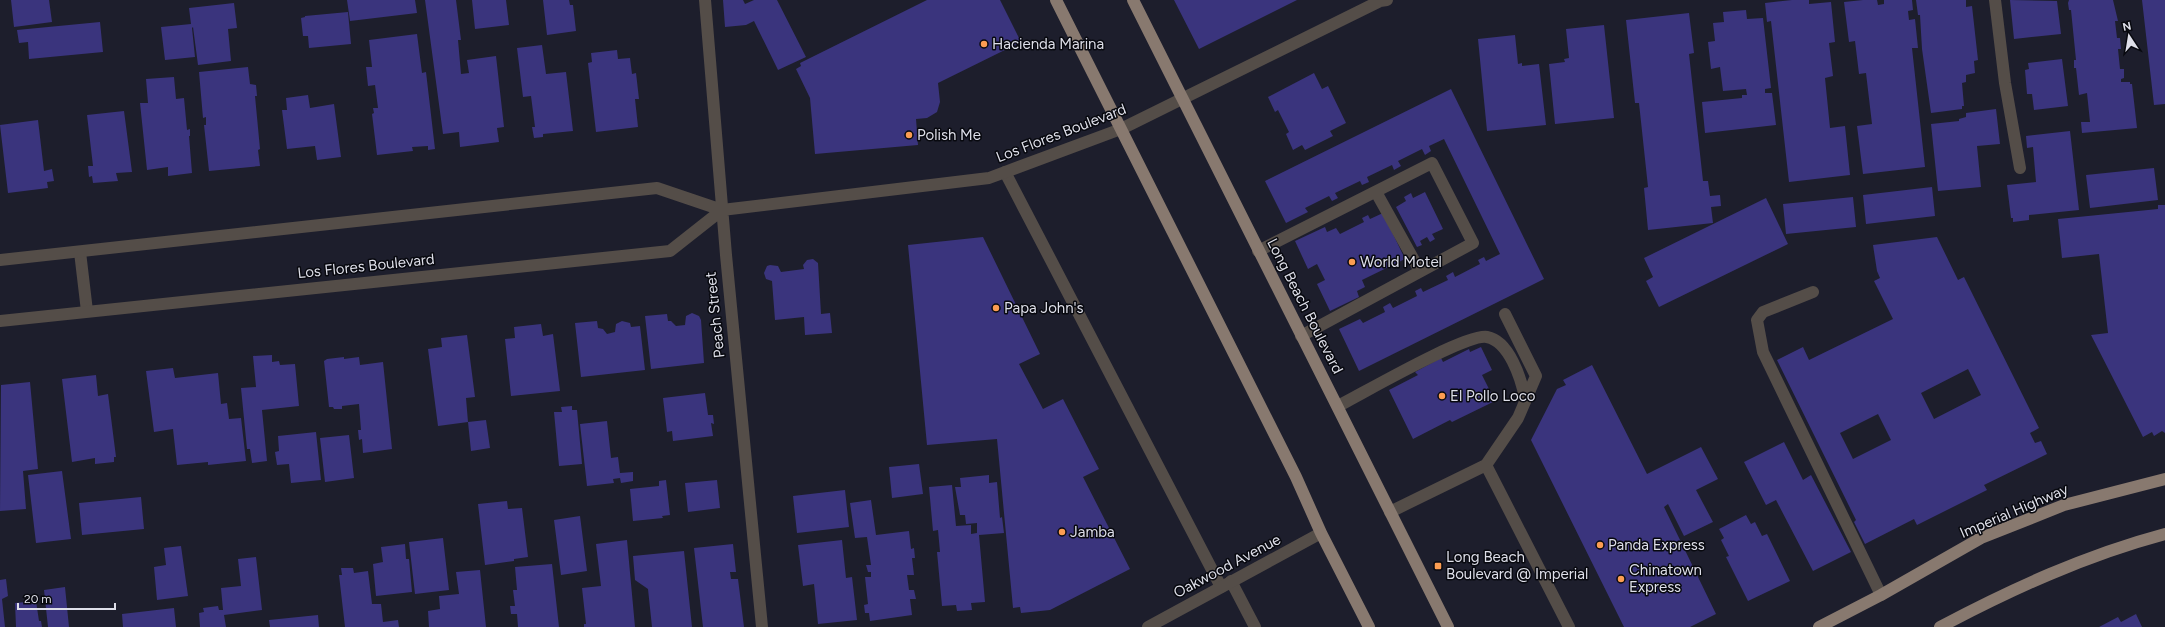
<svg xmlns="http://www.w3.org/2000/svg" width="2165" height="627" font-family="Figtree,sans-serif">
  <style>
    .building { fill: #3a347d; fill-rule: evenodd }
    .lines { fill: none; stroke-linecap: round; stroke-linejoin: round }
    .service { stroke: #544d48; stroke-width: 12 }
    .minor { stroke: #544d48; stroke-width: 12 }
    .primary { stroke: #88796f; stroke-width: 12 }
    .poi-dot { fill: #fc9d52; stroke: #08090f; stroke-width: 1.5 }
    .labels { text-anchor: middle; stroke-width: 3; stroke-linejoin: round; paint-order: stroke }
    .poi-label { font-size: 15px; fill: #dedfe9; stroke: #08090f; text-anchor: start }
    .street-label { font-size: 15px; fill: #dedfe9; stroke: #08090f }
  </style>
  <rect width="100%" height="100%" fill="#1d1e2c"/>
  <path class="building" d="M11,0H49L52,22L14,27Z
    M347,0H415L417,13L350,21Z
    M425,0H456L461,40H458L461,74L469,73L467,60L496,56L504,127L497,128L499,142L460,147L459,132L443,134Z
    M472,0H506L509,25L475,29Z
    M543,0H569L570,5H573L576,31L547,35Z
    M723,0H743L745,4L754,0H777L806,57L778,70L754,21L746,25L725,27Z
    M927,0H1000L1021,42L938,83L940,102L937,112L927,118L916,119L918,145L815,154L810,98L796,69L801,66L800,63Z
    M1174,0H1297L1199,49Z
    M1792,0H1809V4L1831,2L1835,42L1829,43L1833,76L1825,78L1830,128L1845,126L1850,175L1789,182L1771,21L1767,22L1765,3Z
    M1863,0H1877L1878,5L1884,4V0H1912L1913,10L1908,11L1909,20L1915,19L1918,48H1912L1925,167L1863,174L1857,126L1872,124L1866,73L1859,74L1855,41L1849,42L1844,2Z
    M1916,0H1966V7L1972,6L1978,60L1974,61L1975,73L1966,75V82L1962,83L1964,106H1962V109L1931,113L1922,49L1920,15H1918Z
    M2010,0L2057,1L2061,34L2014,39Z
    M2069,0H2113L2118,21H2115L2117,38H2120L2121,49H2118L2120,69H2124V78L2121,79V82H2130V84H2132L2137,128L2082,133L2081,122H2090L2087,93L2079,95L2076,68H2074V60H2076L2071,10H2069L2068,3Z
    M2142,0H2165V104L2154,105Z
    M234,3L237,28L228,29L231,61L198,65L193,27L192,28L195,57L165,60L161,27L191,24L189,8Z
    M1746,10L1747,19L1763,18L1771,88L1765,89V93H1772L1776,125L1705,133L1702,102L1742,98V95H1747L1746,89L1723,91L1720,67L1711,69L1708,42L1715,41L1713,23L1724,22L1723,12Z
    M348,12L351,44L309,48L308,36H303L301,18L305,17V16Z
    M1689,13L1694,53L1689,54L1703,181H1708L1710,196L1720,195L1721,206L1711,207L1713,223L1648,230L1644,188L1648,187L1639,103H1635L1626,20Z
    M100,22L103,52L29,59L28,42L19,43L17,30Z
    M1604,25L1614,118L1555,124L1549,64L1565,62L1564,59L1569,58L1566,29Z
    M417,34L422,73L426,72L435,149L428,150V146L412,147L413,151L377,155L372,114L374,113L373,108H378L375,85L368,86L366,67H372L369,40Z
    M1515,35L1518,64L1522,63V66L1539,64L1546,125L1487,131L1478,39Z
    M542,45L546,74L566,72L573,131L543,134V137L534,138L532,127H535L531,96L523,97L517,48Z
    M617,50L618,59L630,58L632,74L636,73L639,99H635L638,127L596,132L588,63L592,62L591,53Z
    M2062,59L2068,106L2034,110L2032,94H2027L2025,70L2029,69L2028,63Z
    M248,67L250,84L256,85L257,96H255L260,149L258,150L260,166L209,171L204,125H206V117L203,118L199,72Z
    M1314,73L1322,89L1328,86L1346,123L1330,131L1333,136L1305,150L1302,145L1293,150L1286,134L1289,132L1278,110L1275,112L1268,97Z
    M174,77L176,99L184,98L187,130L190,129V136H189L192,173L168,176V167L147,170L140,103H148L146,79Z
    M1451,89L1544,279L1359,371L1339,329L1360,319L1363,323L1385,312L1383,307L1390,303L1393,308L1417,296L1415,291L1421,288L1423,292L1448,280L1446,276L1453,272L1455,277L1480,264L1478,260L1484,257L1486,261L1500,254L1444,139L1429,146L1431,151L1425,155L1422,149L1398,161L1401,166L1394,170L1392,165L1367,177L1369,182L1362,185L1360,181L1335,193L1338,198L1332,201L1329,196L1305,208L1308,212L1286,223L1265,181Z
    M308,95L310,108L334,104L341,157L317,160L315,146L287,149L282,110H287L286,98Z
    M1996,109L2000,144L1977,146L1981,187L1938,191L1931,124L1959,121V119L1966,117V113Z
    M124,111L132,172L116,173L118,181L93,183L92,176L89,177L88,166H93L87,115Z
    M38,120L44,171L52,169L54,181L47,182L48,188L8,193L0,125Z
    M2070,131L2079,210L2029,215V220L2013,222V218H2011L2007,185L2036,182L2033,147L2027,148L2026,136Z
    M2154,168L2158,200L2090,208L2086,175Z
    M1932,187L1935,216L1866,224L1863,195Z
    M1425,192L1443,229L1432,234L1435,239L1430,242L1427,237L1420,241L1422,245L1417,247L1396,207L1406,201L1404,197L1411,193L1413,198Z
    M1853,197L1856,227L1786,234L1783,204Z
    M1766,198L1788,244L1659,307L1646,281L1653,277L1644,258Z
    M2158,205H2165V433L2162,431L2154,436L2152,432L2143,437L2091,335L2108,333L2099,254L2062,258L2058,219L2158,209Z
    M1383,213L1405,259L1362,280L1365,287L1357,291L1359,297L1330,311L1317,284L1325,280L1317,264L1308,269L1295,241L1325,227L1327,232L1336,228L1340,234L1364,222L1362,218L1368,215L1370,219Z
    M983,237L1040,354L1019,364L1043,409L1063,399L1099,469L1083,477L1130,569L1050,610L1021,613L1020,607L1013,608L997,439L927,445L908,245Z
    M1937,237L1958,280L1964,277L2039,428L2030,433L2035,443L2041,441L2047,454L1984,485L1987,490L1917,525L1914,519L1865,544L1854,522L1856,520L1777,360L1803,347L1809,360L1893,319L1874,281L1880,278L1877,271L1873,245ZM1968,369L1981,395L1934,419L1921,393ZM1878,414L1891,440L1853,459L1840,433Z
    M813,259L818,263L821,314L830,313L832,333L805,335L804,317L775,320L772,281L766,279L764,273L767,266L770,265L778,266L781,272L804,269L803,265L807,260Z
    M692,313L699,316L701,320L704,363L651,369L645,316L667,314L668,321H671L676,326L685,325L686,316Z
    M597,321L598,328L603,329L607,334L615,332L616,324L622,321L630,323L631,327L640,326L645,370L581,377L575,323Z
    M541,324L543,336L553,334L560,391L511,396L505,339L515,338L514,327Z
    M467,335L475,397L466,398L468,422L486,420L490,448L471,451L468,422L438,426L428,349L442,347L441,338Z
    M1481,347L1492,370L1482,375L1495,401L1452,422L1450,420L1413,439L1389,390L1418,375L1415,372L1441,358L1443,362L1469,349L1470,352Z
    M272,355V362L279,361L280,365L295,364L299,406L262,410L267,461L252,463L250,449H247L241,388L256,387L253,356Z
    M344,357V359L359,357L360,365L383,362L392,449L363,453L362,439L359,440L358,430H361L359,404L342,406V409H334L333,407H329L324,361L327,359Z
    M1592,365L1647,474L1701,447L1718,479L1696,490L1713,522L1684,536L1668,504L1664,507L1716,614L1690,627H1624L1531,440L1557,389L1566,385L1563,380Z
    M173,368L175,378L218,373L221,404L227,403L229,419L241,418L246,461L208,465V462L177,465L173,429L154,432L146,371Z
    M96,375L98,396L108,394L116,457H114V462L95,464V458L72,462L62,379Z
    M30,382L38,469L23,471L26,509L0,511L1,385Z
    M705,393L708,415H713L714,424L711,423L713,436L673,441L672,431L667,432L663,398Z
    M572,406V410H577L582,464L559,466L554,412H562L561,407Z
    M607,421L611,458L618,457L620,473L633,472V481L621,483L620,478L613,479L614,483L587,486L580,424Z
    M316,432L321,480L291,483L289,464L277,465L275,452L279,451L278,436Z
    M349,435L354,478L325,482L320,438Z
    M1784,442L1803,480L1811,475L1851,552L1813,571L1776,500L1766,505L1744,462Z
    M919,464L923,494L892,498L889,467Z
    M62,471L71,539L36,543L28,475Z
    M989,475V483L997,482L1000,518L1002,517L1004,533L979,535L985,602L971,603L972,610L957,611L956,605L942,606L937,552H940L938,530L933,531L929,487L952,485L956,526L971,525V534L977,533V523L966,524L965,515H960L955,487H961L960,478Z
    M666,480L670,515L662,516L663,518L633,521L630,489L659,486V481Z
    M717,480L720,508L688,512L685,483Z
    M845,490L849,527L797,533L793,496Z
    M141,497L144,529L82,535L79,503Z
    M871,500L876,535L909,531L911,549L914,548L915,558H912L914,575H907L909,590H914L916,599H910L912,615L870,621L869,613H865L864,605L868,604L865,577H871V572H868L866,565H871L867,537L855,538L850,503Z
    M507,501L508,509L522,508L528,557L514,559V561L485,565L478,504Z
    M1746,515L1751,524L1755,522L1762,536L1767,534L1790,581L1748,601L1726,557L1729,556L1721,540L1724,538L1719,529Z
    M580,516L587,571L561,575L554,520Z
    M443,538L449,590L415,594L409,542Z
    M627,540L635,627H584V624H586L582,588L601,586L596,544Z
    M842,540L846,578L852,577L857,620L818,624L814,584L803,586L798,545Z
    M405,544L406,559H409L412,592L376,596L373,564L383,562L381,547Z
    M733,544L736,572H730L731,579H738L744,627H703L694,548Z
    M181,546L188,596L157,600L154,567L166,565L164,548Z
    M684,551L692,627H652L648,589L635,580L633,556Z
    M256,557L262,610L224,615L226,627H200L199,613L204,612L203,608L218,606L219,610H223L221,588L241,586L238,559Z
    M552,564L559,627H518L517,614H511L510,606H515L513,590H517L515,567Z
    M341,568H353L354,573L368,571L372,604H381L383,622L398,620L399,627H345L339,575H342Z
    M480,570L486,627H429L428,611L440,609L439,596L459,594L456,572Z
    M6,579L8,596L2,599L5,627H0V580Z
    M65,587L69,627H48L44,590Z
    M36,601L39,621H41L42,627H16L15,603Z
    M174,608L176,627H123L122,614Z
    M2136,614L2142,627H2099L2118,617L2121,622Z
    M318,615L319,627H270L269,620Z"/>
  <g class="lines">
    <path class="service" d="M1995,0L2005,83L2020,168
      M1005,172L1221,587
      M1376,192L1420,271
      M1258,251L1432,163L1473,243L1301,336
      M80,252L87,311
      M1813,292L1763,312L1757,320L1763,352L1881,595
      M1338,406C1362,394 1466,333 1487,337C1509,341 1521,378 1525,398
      M1486,465L1518,418L1536,376L1505,314
      M1390,512L1486,465L1569,627
      M1231,581L1255,627"/>
    <path class="minor" d="M705,0L726,255L762,627
      M0,260L657,188L722,210L989,178L1121,129L1380,1L1387,0
      M0,321L670,251L722,210
      M1148,627L1321,533"/>
    <path class="primary" d="M1056,0L1296,477L1321,533L1369,627
      M1133,0L1448,627
      M1819,627L1881,595L1981,538L2064,505L2165,479
      M1940,627C2012,589 2086,555 2165,534"/>
  </g>
  <g class="poi-dot">
    <circle cx="984" cy="44" r="4"/>
    <circle cx="909" cy="135" r="4"/>
    <circle cx="1352" cy="262" r="4"/>
    <circle cx="996" cy="308" r="4"/>
    <circle cx="1442" cy="396" r="4"/>
    <circle cx="1062" cy="532" r="4"/>
    <circle cx="1600" cy="545" r="4"/>
    <rect x="1434" y="562" width="8" height="8" rx="2"/>
    <circle cx="1621" cy="579" r="4"/>
  </g>
  <g class="labels">
    <g class="poi-label">
      <text x="992" y="49">Hacienda Marina</text>
      <text x="917" y="140">Polish Me</text>
      <text x="1360" y="267">World Motel</text>
      <text x="1004" y="313">Papa John's</text>
      <text x="1450" y="401">El Pollo Loco</text>
      <text x="1070" y="537">Jamba</text>
      <text x="1608" y="550">Panda Express</text>
      <text x="1446" y="562">Long Beach<tspan x="1446" dy="17">Boulevard @ Imperial</tspan></text>
      <text x="1629" y="575">Chinatown<tspan x="1629" dy="17">Express</tspan></text>
    </g>
    <g class="street-label">
      <text transform="translate(1061 133) rotate(-21)" y="5">Los Flores Boulevard</text>
      <text transform="translate(366 266) rotate(-6)" y="5">Los Flores Boulevard</text>
      <text transform="translate(1305 306) rotate(63)" y="5">Long Beach Boulevard</text>
      <text transform="translate(715 315) rotate(-96)" y="5">Peach Street</text>
      <text transform="translate(2014 511) rotate(-23)" y="5">Imperial Highway</text>
      <text transform="translate(1227 566) rotate(-28)" y="5">Oakwood Avenue</text>
    </g>
  </g>
  <g transform="translate(2129 36) rotate(348)" stroke="#08090f" stroke-width="3" paint-order="stroke">
  <path d="M0-3L7 15L0 10L-7 15Z" fill="#dedfe9"/>
  <text y="-6" font-size="11" font-weight="bold" text-anchor="middle" fill="#dedfe9">N</text>
  </g>
  <path d="M18 603v6h97v-6" fill="none" stroke="#dedfe9" stroke-width="2"/>
  <text x="24" y="603" font-size="12" fill="#dedfe9" stroke="#08090f" stroke-width="3" paint-order="stroke">20 m</text>
</svg>
